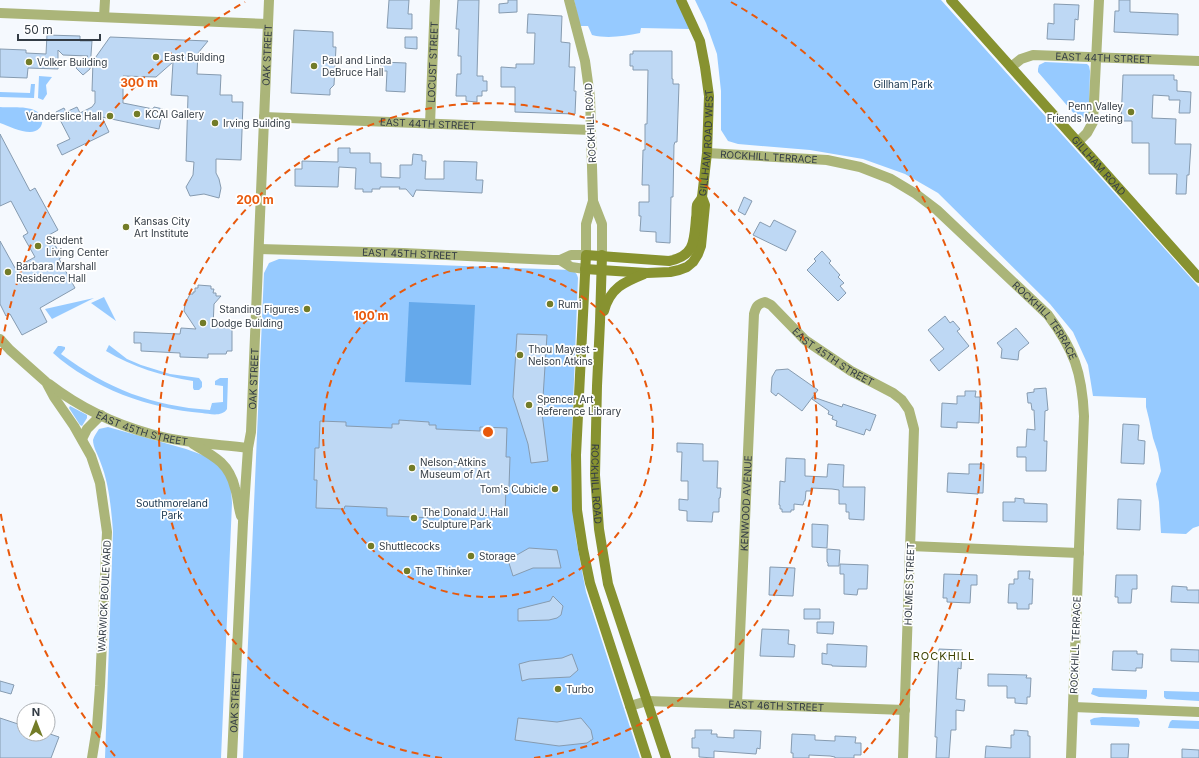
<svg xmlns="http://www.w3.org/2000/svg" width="1199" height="758" font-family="Inter,sans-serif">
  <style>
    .green { fill: #96caff }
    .water { fill: #65a9eb }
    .building { fill: #bed8f4; stroke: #869bb0 }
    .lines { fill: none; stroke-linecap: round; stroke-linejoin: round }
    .street { stroke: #abb579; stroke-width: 10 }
    .secondary { stroke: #879230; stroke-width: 10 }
    .ring { fill: none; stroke: #e8590c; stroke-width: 2; stroke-dasharray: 7 5 }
    .poi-dot { fill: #737c28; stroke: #fff; stroke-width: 1.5 }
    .labels { text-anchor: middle; stroke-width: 3.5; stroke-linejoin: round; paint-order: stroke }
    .street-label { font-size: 10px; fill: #333c45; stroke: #fff }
    .poi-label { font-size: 10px; fill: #333c45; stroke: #fff; text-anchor: start }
    .park-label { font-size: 10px; fill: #122f49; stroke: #fff }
    .neighbourhood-label { font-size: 11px; letter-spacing: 1px; fill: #3d4304; stroke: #fff }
    .centre { fill: #e8590c; stroke: #fff; stroke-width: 2 }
    .ring-label { font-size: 12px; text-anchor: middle; font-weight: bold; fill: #e8590c; stroke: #fff; stroke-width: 3.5; stroke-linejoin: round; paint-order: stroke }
  </style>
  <rect width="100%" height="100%" fill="#f5f9fe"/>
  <path class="green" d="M574,0H677L690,29L641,28L640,33C624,36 608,39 592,35L588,26H580Z
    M695,0H941L1199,287V526L1193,528L1186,534L1161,533L1159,502L1156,484L1161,471L1158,453L1153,438L1149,419L1146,407V398L1093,396L1088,365L1073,332L1050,304L938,193L905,174L863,159L810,150L738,144L728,141L721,130V91L717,54L706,23Z
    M1045,62L1087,64L1089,66L1090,71L1089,112C1088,118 1082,119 1077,117L1038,72V69L1039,65Z
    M39,76L52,77L46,85L47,94L43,100L38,98Z
    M31,84H35L34,98L0,97V92L30,93Z
    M0,107C10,108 24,106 34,110C47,115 44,132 30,132C20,132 9,126 0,123Z
    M279,259L571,270C575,272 577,273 578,278L571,456L572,496L576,539L586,592L640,758H243L264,273L269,263Z
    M104,297L116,321L91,303Z
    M94,298L52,319L45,309Z
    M109,345L127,359L141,365L170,374L199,378L202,382V387L199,390H194L193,388V381C162,376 133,367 106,351Z
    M58,346H61L65,347V349L61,354C108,389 152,406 210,410L212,403L223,402V386L215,385V381L220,378H228L227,409C222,417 210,414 202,413C150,409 92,388 53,353Z
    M70,406L87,415V418L82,426L80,425L69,408Z
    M108,427L186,449L208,457L224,470L231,489L232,503L221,758H105L113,531C111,507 109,483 100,461C98,455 93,447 93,440C94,436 97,432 99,429Z
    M1093,688L1147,690V696L1146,699L1099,697L1091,694Z
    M1164,691L1199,692V701L1166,699L1164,697Z
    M1102,717L1138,718L1140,722L1139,727L1091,725L1090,720L1094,718Z
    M1172,720L1199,721V729L1168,728L1170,722Z"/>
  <path class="water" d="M409,302L475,305L471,385L405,382Z"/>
  <path class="building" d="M389,0H409L408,14H412V29L387,28Z
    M458,0H479L477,76H483V81H487V91H482V96H477V102L466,101V96H456L457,74H461V56H458L459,29H456Z
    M508,0H517V12L499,13V4L508,3Z
    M1119,0H1130V12L1178,14V35L1114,32L1115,11H1119Z
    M1054,4L1079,5L1078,20L1075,19L1074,40L1047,39L1048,23L1054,24Z
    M528,14L562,16L561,42L570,43L569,67H575L574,91H576L575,114L515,112V87H501V67L516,68V64H534L535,33H527Z
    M294,30L333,32V47H336L334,85L330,89V95L291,93Z
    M47,35L80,36V41H92L90,69L83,75L76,68L88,56L63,55L58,50V69L28,68L27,78L0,77V49L26,50V53L46,54Z
    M110,37L208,41L198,53L197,74L221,75L220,95H232V102H243L241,160L216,159V173L219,179L221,188L219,198L204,194L190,196L186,187L193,175L194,162L186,161L188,96L171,95L173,62L156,77L123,76V103L153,109L154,107L163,109L159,129L102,117L109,132L62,155L57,145L70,139L56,112L64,108L66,112L77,107L80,113L92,107L95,103V91H92L93,61Z
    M405,37H417V49L405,48Z
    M633,51H672V79H673V84H679L677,142H675L674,145L673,197H671L670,243L656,242V232L640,231L641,216H639V202H649V185H642L643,150H645V124H647L648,70H633V66H630V54H633Z
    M381,62L406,63L405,92L386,91L387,71H381Z
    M1123,75H1174V80H1177V91L1191,92L1190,113H1179L1180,100H1169V96L1153,95L1152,118L1176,119L1175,144H1191L1189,175H1187L1186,194H1176L1177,174H1149V143H1132V121H1121Z
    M0,134L30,191L35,188L58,230L49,235L62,257L59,259L75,288L40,308L47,322L22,335L10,314L6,316L0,304V241L15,268L35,257L23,236L28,233L11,201L0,206Z
    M338,148H350V153H370V163H381V177L400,178V165H412L413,154L422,155V161H426L425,179H444V161L477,162L476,180H483L482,193L416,190L413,197L406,189H399L400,187H380V189H372V192H363V189H355L356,168L339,167L338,187L295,186V169H302V161L338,162Z
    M744,197L752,201L745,215L738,211Z
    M774,220L796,231L786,251L753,235L760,222L770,227Z
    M822,251L831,261L829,263L840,275L838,277L844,283L840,286L846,293L838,301L807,270L816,261L814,259Z
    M198,285L211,286V289H214L213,293H216V296H221L214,304L213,327L232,328V351H227L226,354H208V358L180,357V353L141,351V343H134V332L180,334L181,328L196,329L184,311L185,304L190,294H193V292H195V288H198Z
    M945,316L950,323L953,321L960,329L957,331L969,346L939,371L930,360L944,349L928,330Z
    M1016,328L1029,343L1019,351L1018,360L1001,358L1002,349L997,343Z
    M517,334L547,335L542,413L548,461L531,463L528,444L513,397Z
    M788,369L818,390L802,411L778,393L776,396L771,392L772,377L776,370Z
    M1046,388L1048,410L1045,411L1044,441H1047L1046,471H1026V457H1017V447H1026L1027,429L1035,430L1034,410H1032L1031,403H1028L1027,393L1034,392V389Z
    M965,391H976L975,397H980L979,423L957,422V428L941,427L942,403L957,404V396H965Z
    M813,397L842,407L843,404L876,415L870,431L866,429L864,435L836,426L837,421L832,419L833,416L828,414L829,411L812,399Z
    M399,420L429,422V425H436V429L480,431V427L507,428L506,457H510L509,487H506L505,516L476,515V512L434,510V518L392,516H387V508L345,506L344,509L316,508L317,480H314L315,448H319L320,421L346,422V426L392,428V424H399Z
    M1123,424L1139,425L1138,440L1145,441L1144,464L1121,463Z
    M677,443L703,444V461H718L717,488H721L720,498H719V512H713L712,522L687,521V511L679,510V499L688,500V481H681L682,452H677Z
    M786,458L805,459V476L827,477L828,464L844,465L843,487H865L864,520L849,519V512H846V504H839V490L832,489L811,488V491H806L805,501H804L803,505L794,504V510H791V512H782V509H780V505H779L780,481L785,482Z
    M969,464H984L983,493H978V494L947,492L948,473L969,474Z
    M1015,498L1024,499V503L1047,504V522L1003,521V502H1015Z
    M1118,499L1141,500L1140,530L1117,529Z
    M812,524L828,525L827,548L812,547Z
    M529,548L557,550L561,568H533L513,576L508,560Z
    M827,549L840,550L839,566H828V563L827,562Z
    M840,564L868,565L867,589H858L857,595L844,594V574H840Z
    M770,567L795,568L793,596L769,595Z
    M1018,571H1030L1029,579H1033L1032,604H1029V609H1017V603H1008L1009,584H1014V579H1018Z
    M944,574L977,575V585H971L970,603L947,602V598H943Z
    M1116,575H1137V589H1132L1131,603H1118V597H1115Z
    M1172,586L1187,587V590H1199V603L1171,602Z
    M553,596L563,606L561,615L557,618L549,620L518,621V609L550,601Z
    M804,609H820V619H804Z
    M817,622H834L833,634L817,633Z
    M762,629L789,630L788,644L795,645L794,657L760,656Z
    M827,644L867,646L866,667L832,666V665L822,664V653L827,654Z
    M939,649L962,650L961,669L958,668L956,699L965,700L964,711L956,710V730H951L949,758H936L937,737H935Z
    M1171,649L1199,650V662L1171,661Z
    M1113,651H1137V654H1143L1142,668H1136V671L1112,670Z
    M572,654L578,670L570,677L529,679L522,681L519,664L530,661L562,658Z
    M988,674L1027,675L1026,678H1031L1030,697H1027V704L1015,703V698H1007V686H988Z
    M0,681L14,685L11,694L0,691Z
    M0,718L24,726V734H50L59,737L51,758H0Z
    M518,718L557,722L581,718L591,730L593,739L587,743L559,746L515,740Z
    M695,730H712L711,734H717V737L734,738V730L761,731L760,749L757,748L756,754L714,751V758L699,757V748H692V738H695Z
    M1014,730L1028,731V736H1030V758H985L986,746L1011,748V735H1014Z
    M792,734L815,735V740L835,741V736L856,737L855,743H861V755H854V758H835V757L830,756L809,755V758H793V753H791Z
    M1111,744H1129L1128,758H1111Z
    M1182,749L1199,750V758H1182Z"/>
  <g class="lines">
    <g class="street">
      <path d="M0,13L268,24"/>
      <path d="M104,17L105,0"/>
      <path id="s1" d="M1011,67L1021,59L1033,55L1199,61"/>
      <path id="s2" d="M264,117L591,130"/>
      <path id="s3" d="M430,124L435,0"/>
      <path d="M1078,142L1087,133L1093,122L1099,0"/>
      <path id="s4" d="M707,153L827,160L860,167L891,179L916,194L937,210L1048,315C1074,350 1082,372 1084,416L1071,758"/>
      <path d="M593,201L602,224V255"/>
      <path id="s5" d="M259,249L403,253L553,260H560L571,267L585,269"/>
      <path d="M560,260L571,255H586V224L593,201L590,97L585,61L569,0"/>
      <path d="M0,339L10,350L46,382L54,397L74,426L91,456L100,483L107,532L100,686L97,727L92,758"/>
      <path id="s6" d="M49,384C79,407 114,424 151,434C182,443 216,444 248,448"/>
      <path d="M82,439L87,429L101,415"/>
      <path d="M193,444C214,456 229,463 235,488C238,497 238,507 241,516"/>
      <path d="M910,546L1079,553"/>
      <path id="s7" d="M737,704L754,314C756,306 758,304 765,302L771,305L805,340L851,371L893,393L902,400L909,410L914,429L903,758"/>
      <path id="s8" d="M630,706L647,701L905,710"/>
      <path d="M1073,707L1199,712"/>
      <path id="s9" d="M232,758L243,522L248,448L251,432L269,0"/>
    </g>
    <g class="secondary">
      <path id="s10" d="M951,0L1199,278"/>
      <path id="s11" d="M602,255L600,322L597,386L595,475L599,529L608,584L666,758"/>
      <path id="s12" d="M585,269L647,273L670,272L679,270L687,267L693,262L698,254L701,246L705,205L702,197L707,153L709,96L705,67L700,41L681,0"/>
      <path d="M604,311C610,288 624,282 644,274"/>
      <path d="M647,758L590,583L583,549L577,510L576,455L586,255L669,261C695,256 694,241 696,218C697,214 696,209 697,205C698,203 701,200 702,197"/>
    </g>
  </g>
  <g class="ring">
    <circle cx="488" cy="432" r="165"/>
    <path d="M442 758A329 329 0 1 1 534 758"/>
    <path d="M115 756A494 494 0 0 1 0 509M0 355A494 494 0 0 1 245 2M731 2A494 494 0 0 1 861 756"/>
  </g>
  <g class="poi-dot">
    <circle cx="156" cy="57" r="4"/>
    <circle cx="29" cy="62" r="4"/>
    <circle cx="314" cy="66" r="4"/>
    <circle cx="1131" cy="112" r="4"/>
    <circle cx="137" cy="114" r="4"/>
    <circle cx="110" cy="116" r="4"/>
    <circle cx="215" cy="123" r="4"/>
    <circle cx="126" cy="227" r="4"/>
    <circle cx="38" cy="246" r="4"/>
    <circle cx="8" cy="272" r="4"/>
    <circle cx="550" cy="304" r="4"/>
    <circle cx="307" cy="309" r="4"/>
    <circle cx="203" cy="323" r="4"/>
    <circle cx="520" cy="355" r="4"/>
    <circle cx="529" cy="405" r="4"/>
    <circle cx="412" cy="468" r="4"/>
    <circle cx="555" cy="489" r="4"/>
    <circle cx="414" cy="518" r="4"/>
    <circle cx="371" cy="546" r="4"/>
    <circle cx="471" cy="556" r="4"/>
    <circle cx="407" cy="571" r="4"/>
    <circle cx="558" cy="689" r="4"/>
  </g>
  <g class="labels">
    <g class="street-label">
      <text dy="4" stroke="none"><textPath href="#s9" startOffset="704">OAK STREET</textPath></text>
      <text dy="4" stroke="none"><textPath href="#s1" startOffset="96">EAST 44TH STREET</textPath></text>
      <text dy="4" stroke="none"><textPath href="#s3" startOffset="62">LOCUST STREET</textPath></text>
      <text transform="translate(590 123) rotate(-93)" y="4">ROCKHILL ROAD</text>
      <text dy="4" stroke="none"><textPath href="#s2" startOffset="164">EAST 44TH STREET</textPath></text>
      <text dy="4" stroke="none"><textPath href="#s12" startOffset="233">GILLHAM ROAD WEST</textPath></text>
      <text dy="4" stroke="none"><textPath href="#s4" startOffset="62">ROCKHILL TERRACE</textPath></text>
      <text dy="4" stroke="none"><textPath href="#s10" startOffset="222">GILLHAM ROAD</textPath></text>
      <text dy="4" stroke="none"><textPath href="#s5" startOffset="151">EAST 45TH STREET</textPath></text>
      <text dy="4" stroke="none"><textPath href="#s4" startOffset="398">ROCKHILL TERRACE</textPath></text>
      <text dy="4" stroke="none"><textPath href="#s7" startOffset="496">EAST 45TH STREET</textPath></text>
      <text dy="4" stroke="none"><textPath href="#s9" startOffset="380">OAK STREET</textPath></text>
      <text dy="4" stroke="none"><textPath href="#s6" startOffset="104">EAST 45TH STREET</textPath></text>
      <text dy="4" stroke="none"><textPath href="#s11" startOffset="229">ROCKHILL ROAD</textPath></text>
      <text dy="4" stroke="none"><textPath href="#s7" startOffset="201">KENWOOD AVENUE</textPath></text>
      <text transform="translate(909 584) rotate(-88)" y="4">HOLMES STREET</text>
      <text transform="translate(104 596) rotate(-87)" y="4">WARWICK BOULEVARD</text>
      <text transform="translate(1075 645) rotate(-88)" y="4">ROCKHILL TERRACE</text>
      <text dy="4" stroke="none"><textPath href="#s9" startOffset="56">OAK STREET</textPath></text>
      <text dy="4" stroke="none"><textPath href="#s8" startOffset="147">EAST 46TH STREET</textPath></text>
    </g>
    <g class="poi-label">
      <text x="164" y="61">East Building</text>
      <text x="322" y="64">Paul and Linda<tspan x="322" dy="12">DeBruce Hall</tspan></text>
      <text x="37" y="66">Volker Building</text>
      <text x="1123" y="110" text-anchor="end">Penn Valley<tspan x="1123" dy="12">Friends Meeting</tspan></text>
      <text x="145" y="118">KCAI Gallery</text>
      <text x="102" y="120" text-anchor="end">Vanderslice Hall</text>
      <text x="223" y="127">Irving Building</text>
      <text x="134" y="225">Kansas City<tspan x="134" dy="12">Art Institute</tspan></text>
      <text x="46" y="244">Student<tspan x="46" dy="12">Living Center</tspan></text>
      <text x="16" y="270">Barbara Marshall<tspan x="16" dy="12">Residence Hall</tspan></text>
      <text x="558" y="308">Rumi</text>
      <text x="299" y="313" text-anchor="end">Standing Figures</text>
      <text x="211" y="327">Dodge Building</text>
      <text x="528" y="353">Thou Mayest -<tspan x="528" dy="12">Nelson Atkins</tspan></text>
      <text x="537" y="403">Spencer Art<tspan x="537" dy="12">Reference Library</tspan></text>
      <text x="420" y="466">Nelson-Atkins<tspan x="420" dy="12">Museum of Art</tspan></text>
      <text x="547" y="493" text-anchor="end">Tom's Cubicle</text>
      <text x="422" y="516">The Donald J. Hall<tspan x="422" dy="12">Sculpture Park</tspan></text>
      <text x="379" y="550">Shuttlecocks</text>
      <text x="479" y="560">Storage</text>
      <text x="415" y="575">The Thinker</text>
      <text x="566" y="693">Turbo</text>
    </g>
    <g class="park-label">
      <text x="903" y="88">Gillham Park</text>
      <text x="172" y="507">Southmoreland<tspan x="172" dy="12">Park</tspan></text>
    </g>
    <g class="neighbourhood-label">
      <text x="944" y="660">ROCKHILL</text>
    </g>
  </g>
  <circle cx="488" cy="432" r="6" class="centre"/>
  <g class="ring-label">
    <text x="139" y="87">300 m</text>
    <text x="255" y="204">200 m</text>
    <text x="371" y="320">100 m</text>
  </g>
  <g transform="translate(36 722)"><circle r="19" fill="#ffffff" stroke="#adb1b5"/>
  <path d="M0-3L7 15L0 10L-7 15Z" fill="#737c28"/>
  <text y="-6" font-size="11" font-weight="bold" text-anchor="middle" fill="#333c45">N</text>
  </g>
  <path d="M18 34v6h82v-6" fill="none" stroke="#333c45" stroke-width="2"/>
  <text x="24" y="34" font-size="12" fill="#333c45" stroke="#ffffff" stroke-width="3" paint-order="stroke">50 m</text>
</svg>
